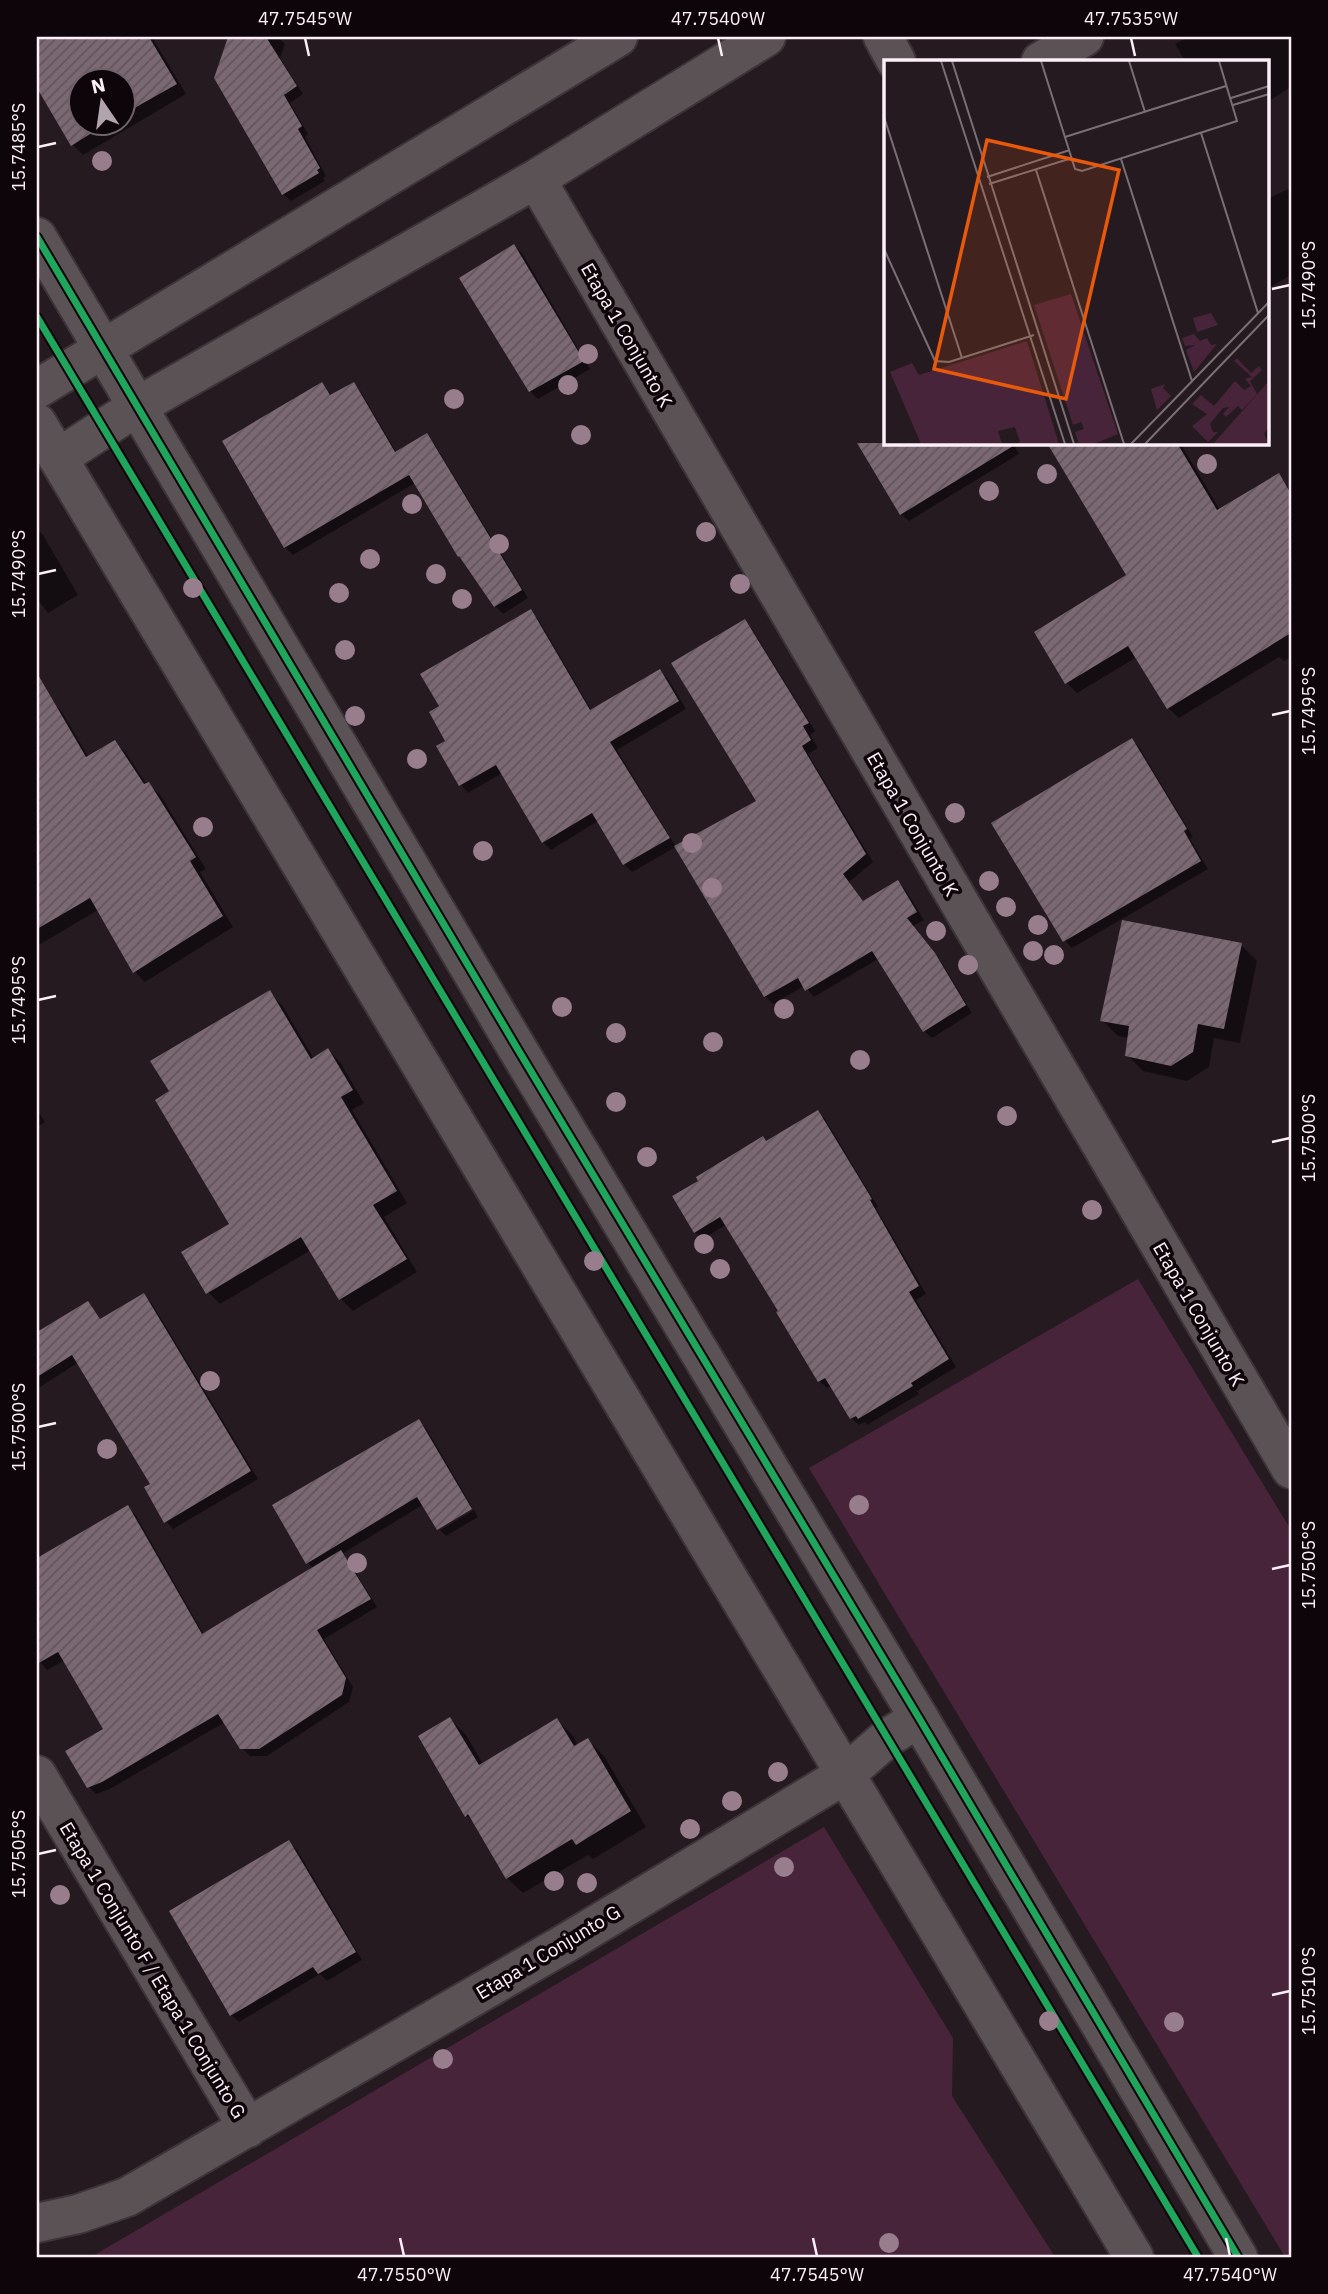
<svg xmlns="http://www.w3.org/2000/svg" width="1328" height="2294" font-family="'IBM Plex Sans',sans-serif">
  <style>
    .grass { fill: #48243a }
    .shadow { fill: #0007; fill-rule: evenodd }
    .building { fill: url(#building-hatch) }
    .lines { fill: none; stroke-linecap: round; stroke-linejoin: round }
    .minor-casing { stroke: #3c3438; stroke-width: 42 }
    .tertiary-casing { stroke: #3c3438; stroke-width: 42 }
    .minor { stroke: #5b5256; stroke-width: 38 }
    .tertiary { stroke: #5b5256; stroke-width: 38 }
    .cycleway-casing { stroke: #0d0509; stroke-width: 11 }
    .cycleway { stroke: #20a55d; stroke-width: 7 }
    .tree { fill: #987e8c }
    .ticks { fill: none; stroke: #fdeff7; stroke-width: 2.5 }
    .labels { text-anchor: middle; stroke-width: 7; stroke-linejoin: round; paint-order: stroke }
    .street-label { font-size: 19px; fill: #fdeff7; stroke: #0d0509 }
    .inset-road { fill: none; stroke: #7b6f76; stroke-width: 2 }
    .view { fill: #e8590c; fill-opacity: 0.15; stroke: #e8590c; stroke-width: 3.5 }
    .inset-edge { fill: none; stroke: #fdeff7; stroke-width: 3.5 }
    .neatline { fill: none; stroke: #fdeff7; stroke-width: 2.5 }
    .ticks-label { font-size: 18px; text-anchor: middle; fill: #fdeff7 }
  </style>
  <defs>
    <pattern id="building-hatch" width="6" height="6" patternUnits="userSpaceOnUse" patternTransform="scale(1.75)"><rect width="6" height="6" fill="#7b6872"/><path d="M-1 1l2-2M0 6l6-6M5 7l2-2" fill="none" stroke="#61565c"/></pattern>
  </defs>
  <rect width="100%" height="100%" fill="#251a20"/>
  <path class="grass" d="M1138,1279L1291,1530V2257H1285L809,1468Z
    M824,1827L953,2038L952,2096L1055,2257H91Z"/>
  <path class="shadow" d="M37,37H152L186,94L83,155L72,144L37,84ZM80,80H122V122H80Z
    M229,37H278L285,44L280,58L303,94L290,103L308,134L305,137L326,176L323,178L325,181L291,201L283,194L216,77Z
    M1188,37H1291V87L1267,102V61H1185L1175,44Z
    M1288,189L1291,193V275L1267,289V199Z
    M514,246L522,253L590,369L538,399L530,391Z
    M322,384L332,396L353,384L361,392L397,453L426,436L434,443L528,598L503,614L495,606L415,483L293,555L285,547Z
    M888,443H1013L1019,454L909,521L901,514L866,455Z
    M1050,443H1180L1220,510L1278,475L1291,490V657L1284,661L1279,657L1179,718L1168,708L1137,657L1077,693L1067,683L1036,632L1128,576Z
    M37,529L43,535L78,595L48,613L37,599Z
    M531,612L538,619L592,711L660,671L668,679L686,709L617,750L676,847L759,802L745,622L752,629L815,731L810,735L818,748L808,754L873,862L849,882L864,902L898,882L905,889L924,920L913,926L942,963L972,1013L932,1038L924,1031L878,959L814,997L804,986L773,1004L765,996L676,847L632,872L624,864L598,821L551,850L543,842L502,773L468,793L461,785L439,747L448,742L441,706Z
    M51,701L62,712L89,758L115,742L126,753L147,785L149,784L160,795L206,869L200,872L233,927L145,982L134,971L98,910L37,946V709Z
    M1132,740L1139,747L1193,837L1190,839L1208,869L1072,948L1065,941Z
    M1241,945L1257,961L1240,1043L1214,1038L1209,1067L1187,1081L1143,1071L1127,1055L1129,1038L1118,1036L1102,1020Z
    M270,993L282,1005L314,1059L328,1050L340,1062L364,1103L352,1110L407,1203L384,1217L417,1272L353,1311L340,1298L311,1250L220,1304L208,1292L232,1224L171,1092Z
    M37,1109L45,1122L37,1127Z
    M818,1112L825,1119L878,1207L876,1208L926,1294L916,1300L956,1367L917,1391L919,1394L867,1425L865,1422L859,1425L851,1418L832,1385L827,1388L819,1381L781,1311L727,1224L703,1239L695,1232L767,1143Z
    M144,1295L151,1302L258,1479L173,1529L166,1521L153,1485L79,1362L37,1389V1333L88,1303L101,1320Z
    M418,1421L426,1428L472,1507L438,1527L424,1504L342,1554L348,1560L377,1607L324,1639L353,1687L349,1702L267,1756H250L242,1748L225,1722L110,1789L96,1794L89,1787L106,1729L65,1660L47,1670L37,1658V1557L39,1559L128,1507L135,1514L204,1635L314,1569L308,1563Z
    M474,1510L478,1517L446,1536L440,1530Z
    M450,1719L466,1735L483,1764L557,1720L573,1736L578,1746L588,1740L604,1756L646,1827L593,1859L588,1855L523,1893L507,1878L477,1826L466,1815Z
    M289,1842L297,1850L362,1960L327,1981L320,1974L239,2022L231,2015Z"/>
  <path class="building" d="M37,37H149L177,84L122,115V80H80V122H109L71,146L37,88Z
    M228,37H266L297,86L284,95L302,126L298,129L320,168L317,170L319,173L282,195L214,78Z
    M514,244L584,361L529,392L459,278Z
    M322,382L330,395L354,382L395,452L427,433L522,590L494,607L459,556L458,557L409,475L284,548L222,441Z
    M857,443H1018L900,515Z
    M1047,443H1177L1217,510L1279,473L1291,494V633L1167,709L1128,646L1065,684L1034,632L1126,575Z
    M531,609L590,710L660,669L679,701L610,742L670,838L623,865L592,813L542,843L496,765L459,786L436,746L445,741L429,712L439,706L420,674Z
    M745,619L809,723L803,726L811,740L802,746L866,854L843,874L863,901L898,880L917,912L907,918L935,953L966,1005L923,1032L872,951L805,991L798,978L764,997L674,846L756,801L671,663Z
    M37,673L86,757L115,740L144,784L149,782L196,857L190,861L223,916L133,973L90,898L37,929Z
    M1132,738L1187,829L1184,831L1201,861L1063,942L991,823Z
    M1122,920L1242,943L1224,1029L1198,1024L1193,1052L1171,1066L1125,1056L1129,1026L1100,1021Z
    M270,990L311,1059L328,1048L353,1090L341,1097L397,1191L373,1205L407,1259L339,1300L301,1237L206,1294L181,1252L229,1224L155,1100L169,1091L150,1061Z
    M818,1110L872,1199L870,1200L919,1286L909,1292L949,1359L911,1383L913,1386L858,1419L856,1416L850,1419L825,1378L818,1382L776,1312L778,1311L720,1217L694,1233L672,1196L698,1181L696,1177L763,1136L766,1141Z
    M144,1293L251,1471L164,1523L144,1487L150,1484L72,1355L37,1377V1332L88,1301L100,1319Z
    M419,1419L472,1509L437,1530L417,1497L306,1564L272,1505Z
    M128,1505L202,1634L341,1550L371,1599L317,1630L346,1678L342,1695L259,1749H240L218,1714L102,1782L87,1788L65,1751L103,1729L58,1652L37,1664V1558Z
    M450,1717L479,1765L557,1718L574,1746L588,1738L631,1811L576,1845L572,1839L506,1879L468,1814L465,1817L418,1736Z
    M289,1840L356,1952L318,1974L313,1967L230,2016L169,1911Z"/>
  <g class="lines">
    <defs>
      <path id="minor" d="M883,37L896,61
        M1041,61L1084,37
        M536,179L1291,1469
        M37,389L618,37
        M58,458L138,406L536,179L766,37
        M37,1775L248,2128
        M37,2223L78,2214L127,2197L566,1943L846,1774L887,1738L919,1718"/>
      <path id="tertiary" d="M37,237L517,1048L919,1718L1238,2257
        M37,423L1134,2257"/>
    </defs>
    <use href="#minor" class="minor-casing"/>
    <use href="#tertiary" class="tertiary-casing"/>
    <use href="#minor" class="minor"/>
    <use href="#tertiary" class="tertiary"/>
    <defs>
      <path id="cycleway" d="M37,237L517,1048L919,1718L1238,2257
        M37,317L1198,2257"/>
    </defs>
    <use href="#cycleway" class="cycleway-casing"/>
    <use href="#cycleway" class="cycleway"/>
  </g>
  <g class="tree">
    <circle cx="102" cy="161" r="10"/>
    <circle cx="588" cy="354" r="10"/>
    <circle cx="568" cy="385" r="10"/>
    <circle cx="454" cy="399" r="10"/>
    <circle cx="581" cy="435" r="10"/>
    <circle cx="1207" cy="464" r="10"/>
    <circle cx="1047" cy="474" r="10"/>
    <circle cx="989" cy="491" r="10"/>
    <circle cx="412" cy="504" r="10"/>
    <circle cx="706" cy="532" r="10"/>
    <circle cx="499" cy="544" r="10"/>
    <circle cx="370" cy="559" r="10"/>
    <circle cx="436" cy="574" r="10"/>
    <circle cx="740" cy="584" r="10"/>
    <circle cx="193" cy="588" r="10"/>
    <circle cx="339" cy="593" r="10"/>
    <circle cx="462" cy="599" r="10"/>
    <circle cx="345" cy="650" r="10"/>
    <circle cx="355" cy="716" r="10"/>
    <circle cx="417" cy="759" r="10"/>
    <circle cx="955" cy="813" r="10"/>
    <circle cx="203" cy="827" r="10"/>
    <circle cx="692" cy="843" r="10"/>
    <circle cx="483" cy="851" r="10"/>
    <circle cx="989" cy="881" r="10"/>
    <circle cx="712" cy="888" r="10"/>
    <circle cx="1006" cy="907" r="10"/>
    <circle cx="1038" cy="925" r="10"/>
    <circle cx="936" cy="931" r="10"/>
    <circle cx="1033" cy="951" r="10"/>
    <circle cx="1054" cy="955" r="10"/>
    <circle cx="968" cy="965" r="10"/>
    <circle cx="562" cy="1007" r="10"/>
    <circle cx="784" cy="1009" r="10"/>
    <circle cx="616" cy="1033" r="10"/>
    <circle cx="713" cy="1042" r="10"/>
    <circle cx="860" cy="1060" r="10"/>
    <circle cx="616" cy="1102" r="10"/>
    <circle cx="1007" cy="1116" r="10"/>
    <circle cx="647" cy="1157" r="10"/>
    <circle cx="1092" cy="1210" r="10"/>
    <circle cx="704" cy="1244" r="10"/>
    <circle cx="594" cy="1261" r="10"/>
    <circle cx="720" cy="1269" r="10"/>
    <circle cx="210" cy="1381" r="10"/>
    <circle cx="107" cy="1449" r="10"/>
    <circle cx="859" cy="1505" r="10"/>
    <circle cx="357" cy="1563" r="10"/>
    <circle cx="778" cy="1772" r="10"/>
    <circle cx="732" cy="1801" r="10"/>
    <circle cx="690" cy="1829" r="10"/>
    <circle cx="784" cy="1867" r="10"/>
    <circle cx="554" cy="1881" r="10"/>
    <circle cx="587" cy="1883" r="10"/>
    <circle cx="60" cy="1895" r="10"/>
    <circle cx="1049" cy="2021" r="10"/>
    <circle cx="1174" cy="2022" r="10"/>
    <circle cx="443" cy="2059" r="10"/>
    <circle cx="889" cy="2243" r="10"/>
  </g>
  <path class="ticks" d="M305,38L309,56M718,38L722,56M1131,38L1135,56M38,147L56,143M1272,289L1290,285M38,574L56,570M1272,715L1290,711M38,1000L56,996M1272,1142L1290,1138M38,1427L56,1423M1272,1569L1290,1565M38,1854L56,1850M1272,1995L1290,1991M400,2238L404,2256M813,2238L817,2256M1226,2238L1230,2256"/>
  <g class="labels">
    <g class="street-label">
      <text transform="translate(627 335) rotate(60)" y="7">Etapa 1 Conjunto K</text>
      <text transform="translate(913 824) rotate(60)" y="7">Etapa 1 Conjunto K</text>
      <text transform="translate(1199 1314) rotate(60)" y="7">Etapa 1 Conjunto K</text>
      <text transform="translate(548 1952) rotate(-31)" y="7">Etapa 1 Conjunto G</text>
      <text transform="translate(153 1970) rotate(59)" y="7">Etapa 1 Conjunto F / Etapa 1 Conjunto G</text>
    </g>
  </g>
  <g transform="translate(884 60)">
    <rect width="385" height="385" fill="#251a20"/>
    <path d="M187,234L234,374L210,384H195L191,372L200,369L197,362L189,365L150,245ZM327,253L334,265L313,272L309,258ZM310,274L316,281L323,278L327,285L333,284L310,312L302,290L311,285L301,286L298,278ZM143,281L175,384H131L136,382L131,367L114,371L118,384H37L6,312L28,303L35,315ZM353,298L367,313L375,306L378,310L366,321L373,334L358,350L354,346L342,357L339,354L345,347L339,348L326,364L329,372H334L324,382L308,366L323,354L308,344L317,335L330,346L351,321L360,330L367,326L361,319L368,317L350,301ZM281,324L279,328L287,336L273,350L267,329Z" fill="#48243a"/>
    <path d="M385,321V367L380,374L385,384H329Z" fill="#48243a"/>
    <path class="inset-road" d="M57,1L181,384M68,1L190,384M157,1L191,109L198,111L353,61L335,1M245,1L261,52M347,38L385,26M349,45L385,34M0,57L78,298M317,73L374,253M181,77L342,26M237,99L308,321M152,110L240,384M103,117L186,90M105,124L188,98M0,189L51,301L65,302L150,275M247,384L385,242M261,384L385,255"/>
    <path class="view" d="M103,80L235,110L182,339L50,309Z"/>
    <rect width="385" height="385" class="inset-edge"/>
  </g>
  <rect width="1328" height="2294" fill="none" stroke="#0d0509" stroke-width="77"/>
  <g transform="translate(102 102) rotate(347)"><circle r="33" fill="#0d0509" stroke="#6d6368" stroke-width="2"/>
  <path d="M0-5L12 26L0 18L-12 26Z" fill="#b1a4ac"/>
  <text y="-10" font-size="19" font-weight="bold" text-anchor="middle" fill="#fdeff7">N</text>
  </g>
  <rect x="38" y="38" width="1252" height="2218" class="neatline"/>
  <g class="ticks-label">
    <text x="305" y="25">47.7545°W</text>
    <text x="718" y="25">47.7540°W</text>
    <text x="1131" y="25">47.7535°W</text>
    <text transform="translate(19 147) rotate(-90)" y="6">15.7485°S</text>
    <text transform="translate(1309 285) rotate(-90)" y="6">15.7490°S</text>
    <text transform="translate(19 574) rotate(-90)" y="6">15.7490°S</text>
    <text transform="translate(1309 711) rotate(-90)" y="6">15.7495°S</text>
    <text transform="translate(19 1000) rotate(-90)" y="6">15.7495°S</text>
    <text transform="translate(1309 1138) rotate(-90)" y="6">15.7500°S</text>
    <text transform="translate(19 1427) rotate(-90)" y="6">15.7500°S</text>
    <text transform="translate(1309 1565) rotate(-90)" y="6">15.7505°S</text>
    <text transform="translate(19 1854) rotate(-90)" y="6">15.7505°S</text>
    <text transform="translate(1309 1991) rotate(-90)" y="6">15.7510°S</text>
    <text x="404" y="2281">47.7550°W</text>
    <text x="817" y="2281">47.7545°W</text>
    <text x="1230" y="2281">47.7540°W</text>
  </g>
</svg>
